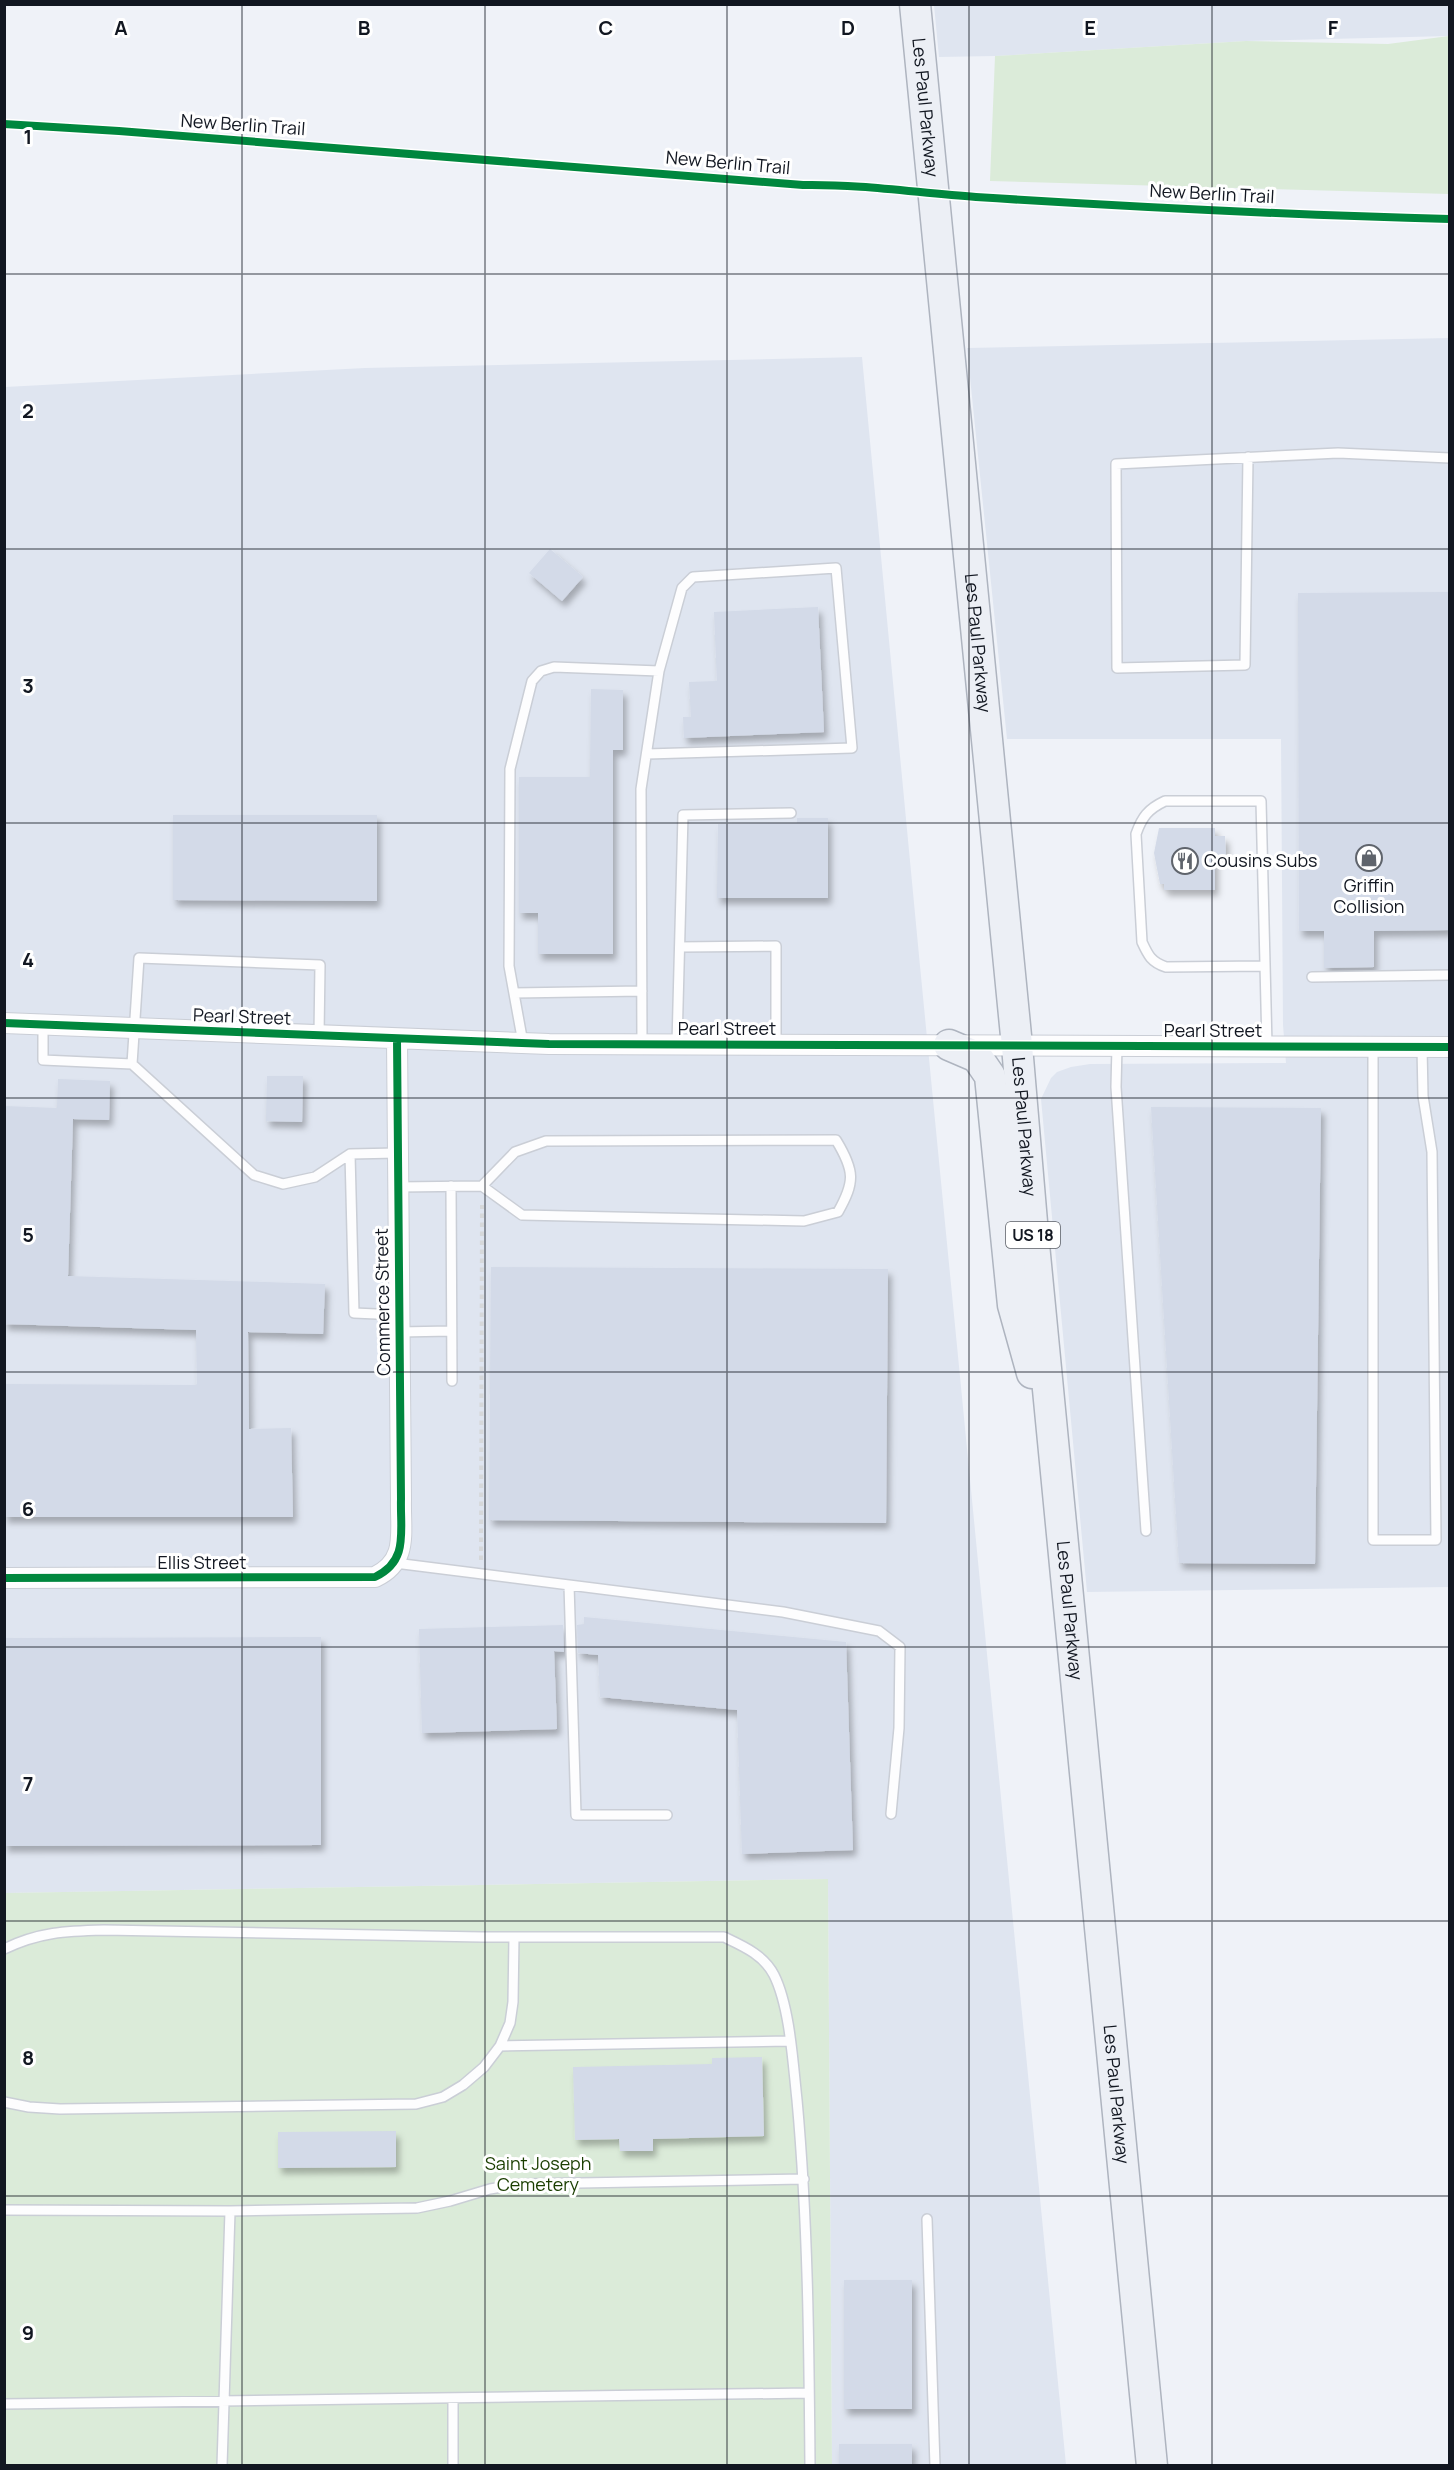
<svg xmlns="http://www.w3.org/2000/svg" width="1454" height="2470" font-family="Manrope,sans-serif">
  <style>
    .built { fill: #dfe5f0 }
    .green { fill: #dbebd9 }
    .building { fill: #d3dae8; filter: url(#shadow) }
    .lines { fill: none; stroke-linecap: round; stroke-linejoin: round }
    .lane-casing { stroke: #caced6; stroke-width: 12 }
    .street-casing { stroke: #caced6; stroke-width: 22 }
    .primary-casing { stroke: #aeb4bf; stroke-width: 33 }
    .path { stroke: #d6d8da; stroke-width: 4; stroke-dasharray: 4.5 4.5; stroke-linecap: butt }
    .lane { stroke: #fdfdfe; stroke-width: 9 }
    .street { stroke: #fdfdfe; stroke-width: 20 }
    .primary { stroke: #eceff5; stroke-width: 30 }
    .cycleway-casing { stroke: #fff; stroke-width: 11 }
    .cycleway { stroke: #00873e; stroke-width: 8 }
    .grid { fill: none; stroke: #121721; stroke-width: 1.5; stroke-opacity: 0.55 }
    .labels { text-anchor: middle; stroke-width: 6; stroke-linejoin: round; paint-order: stroke }
    .shield { fill: #fff; stroke: #595d64; stroke-width: 1.5 }
    .shield-label { font-size: 16px; font-weight: bold; fill: #121721 }
    .street-label { font-size: 18px; fill: #121721; stroke: #fff }
    .poi-label { font-size: 18px; fill: #121721; stroke: #fff; text-anchor: start }
    .park-label { font-size: 18px; fill: #1a3e00; stroke: #fff }
    .grid-label { font-size: 20px; text-anchor: middle; font-weight: bold; fill: #121721; stroke: #fff; stroke-width: 6; stroke-linejoin: round; paint-order: stroke }
  </style>
  <defs>
    <filter id="shadow"><feDropShadow dx="3.5" dy="6" stdDeviation="3" flood-color="#0004"/></filter>
  </defs>
  <rect width="100%" height="100%" fill="#eff2f8"/>
  <path class="built" d="M934,5H1449V36L1246,41L995,56L939,57Z
    M1449,338V1587L1087,1592L1041,1099L1051,1078L1057,1072L1071,1067L1090,1064L1286,1063L1283,1025L1281,739H1007L967,348Z
    M862,357L920,966L1066,2465H832L828,1879L5,1893V387L365,368Z"/>
  <path class="green" d="M1449,36V194L990,181L995,56L1246,41L1388,44Z
    M828,1879L832,2465H5L4,1893Z"/>
  <path class="building" d="M550,549L583,577L562,601L529,573Z
    M1449,592V930L1374,931V967L1324,968V931H1299L1298,593Z
    M818,607L824,732L684,738L683,717H691L689,682L717,681L714,612Z
    M591,689L623,690V750H613V954H538V913H519V777H590Z
    M173,815H377V901L173,900Z
    M797,818H828V898H717L718,824L797,823Z
    M1159,828H1215V836H1225L1226,857H1215V890H1164V884H1160L1154,853Z
    M267,1076H303L302,1122L266,1121Z
    M58,1079L110,1081L109,1120L73,1119L68,1276L325,1284L323,1334L248,1332L249,1429L291,1428L293,1517H4V1384L197,1385L196,1330L4,1324V1106L57,1108Z
    M1151,1107L1321,1108L1315,1564L1179,1563Z
    M491,1267L888,1269L886,1523L489,1520Z
    M584,1617L846,1642L853,1850L742,1854L737,1710L600,1697L598,1655L578,1653L577,1625L584,1624Z
    M563,1625L564,1652L554,1651L557,1729L422,1733L419,1629Z
    M321,1637V1845L4,1846V1638Z
    M762,2057L764,2136L653,2139V2151H620L619,2139L575,2140L573,2067L712,2064V2058Z
    M396,2131V2167L278,2168V2132Z
    M844,2280H912V2409H844Z
    M839,2444H912V2466H839Z"/>
  <g class="lines">
    <defs>
      <path id="lane" d="M1248,457L1245,665L1117,668L1116,464L1338,453L1450,458
        M647,754L852,748L836,568L693,577L682,588L659,671
        M680,947L776,946V1044
        M1264,966L1166,967C1151,962 1148,955 1142,942L1136,834C1142,817 1148,809 1165,801H1261L1267,1046
        M1312,977L1450,975
        M514,993L642,991
        M43,1025V1060L132,1064L139,958L320,965L319,1035
        M523,1043L509,966L510,769L532,681L541,671L554,667L659,671L641,789L642,1044
        M677,1044L683,815L791,813
        M1117,1046L1116,1087L1146,1531
        M1373,1046V1540H1436L1432,1152L1423,1096L1422,1047
        M132,1064L254,1175L283,1184L315,1177L350,1154
        M397,1153L350,1154L354,1313L399,1315
        M451,1186L452,1381
        M397,1187L482,1186L515,1152L546,1141L836,1140C855,1171 855,1182 838,1212L804,1221L522,1215L482,1186
        M399,1332L451,1331
        M395,1563L783,1612L879,1631L900,1647L899,1728L891,1814
        M569,1585L576,1815H667
        M4,1949C39,1932 66,1931 104,1930L482,1937H724C743,1946 764,1955 774,1975C790,2007 793,2064 797,2100C808,2221 809,2344 810,2466
        M500,2046L789,2041
        M4,2102L29,2107L60,2109L416,2104L443,2097L463,2085L484,2067L500,2046L510,2023L513,2002L514,1937
        M4,2210L230,2211L417,2208L450,2201L490,2189L521,2184L804,2179
        M927,2219L935,2466
        M4,2404L809,2393
        M222,2466L230,2211
        M453,2466V2398"/>
      <path id="street" d="M4,1023L549,1044L1450,1047
        M4,1578L375,1577C409,1561 400,1532 401,1499L397,1039"/>
      <g id="primary">
        <path id="s1" d="M915,4L1017,1046L1033,1234L1152,2466"/>
        <path d="M949,1045L977,1057L990,1076L1013,1305L1032,1373"/>
      </g>
    </defs>
    <use href="#lane" class="lane-casing"/>
    <use href="#street" class="street-casing"/>
    <use href="#primary" class="primary-casing"/>
    <path class="path" d="M481,1560L482,1205"/>
    <use href="#lane" class="lane"/>
    <use href="#street" class="street"/>
    <use href="#primary" class="primary"/>
    <defs>
      <path id="cycleway" d="M4,124L119,131L803,185C861,184 918,193 976,197C1133,207 1292,215 1450,219
        M4,1023L549,1044L1450,1047
        M4,1578L375,1577C409,1561 400,1532 401,1499L397,1039"/>
    </defs>
    <use href="#cycleway" class="cycleway-casing"/>
    <use href="#cycleway" class="cycleway"/>
  </g>
  <path class="grid" d="M242,4V2466M485,4V2466M727,4V2466M969,4V2466M1212,4V2466M4,274H1450M4,549H1450M4,823H1450M4,1098H1450M4,1372H1450M4,1647H1450M4,1921H1450M4,2196H1450"/>
  <defs>
    <symbol id="shop-ring" viewBox="-11 -11 22 22"><circle r="9.5" fill="#fff" stroke="#5f646c" stroke-width="1.5"/><path d="M-5-2.5h2.3a2.7 3.5 0 0 1 5.4 0H5L5.5 6h-11ZM-1.5-2.5h3a1.5 2.3 0 0 0-3 0Z" fill="#5f646c"/></symbol>
    <symbol id="restaurant-ring" viewBox="-11 -11 22 22"><circle r="9.5" fill="#fff" stroke="#5f646c" stroke-width="1.5"/><path d="M-5-6h1v4h1v-4h1v4h1v-4h1v5L-1.5 .5V6h-2V.5L-5-1ZM5-6V6H3V1.5H1.5Q1.5-4 5-6Z" fill="#5f646c"/></symbol>
  </defs>
  <g fill-rule="evenodd">
    <use href="#shop-ring" x="1354" y="843" width="30" height="30"/>
    <use href="#restaurant-ring" x="1170" y="846" width="30" height="30"/>
  </g>
  <g class="labels">
    <rect class="shield" x="1006" y="1222" width="54" height="26" rx="4.5"/>
    <g class="shield-label">
      <text x="1033" y="1241">US 18</text>
    </g>
    <g class="street-label">
      <text dy="6" stroke="none"><textPath href="#s1" startOffset="104">Les Paul Parkway</textPath></text>
      <text transform="translate(243 125) rotate(4)" y="6">New Berlin Trail</text>
      <text transform="translate(728 163) rotate(5)" y="6">New Berlin Trail</text>
      <text transform="translate(1212 194) rotate(3)" y="6">New Berlin Trail</text>
      <text dy="6" stroke="none"><textPath href="#s1" startOffset="642">Les Paul Parkway</textPath></text>
      <text transform="translate(242 1017) rotate(2)" y="6">Pearl Street</text>
      <text x="727" y="1035">Pearl Street</text>
      <text x="1213" y="1037">Pearl Street</text>
      <text dy="6" stroke="none"><textPath href="#s1" startOffset="1128">Les Paul Parkway</textPath></text>
      <text transform="translate(383 1302) rotate(-91)" y="6">Commerce Street</text>
      <text x="202" y="1569">Ellis Street</text>
      <text dy="6" stroke="none"><textPath href="#s1" startOffset="1614">Les Paul Parkway</textPath></text>
      <text dy="6" stroke="none"><textPath href="#s1" startOffset="2100">Les Paul Parkway</textPath></text>
    </g>
    <g class="poi-label">
      <text x="1204" y="867">Cousins Subs</text>
      <text x="1369" y="892" text-anchor="middle">Griffin<tspan x="1369" dy="21">Collision</tspan></text>
    </g>
    <g class="park-label">
      <text x="538" y="2170">Saint Joseph<tspan x="538" dy="21">Cemetery</tspan></text>
    </g>
  </g>
  <g class="grid-label">
    <text x="121" y="35">A</text>
    <text x="364" y="35">B</text>
    <text x="606" y="35">C</text>
    <text x="848" y="35">D</text>
    <text x="1090" y="35">E</text>
    <text x="1333" y="35">F</text>
    <text x="28" y="144">1</text>
    <text x="28" y="418">2</text>
    <text x="28" y="693">3</text>
    <text x="28" y="967">4</text>
    <text x="28" y="1242">5</text>
    <text x="28" y="1516">6</text>
    <text x="28" y="1791">7</text>
    <text x="28" y="2065">8</text>
    <text x="28" y="2340">9</text>
  </g>
  <rect width="1454" height="2470" fill="none" stroke="#121721" stroke-width="12"/>
</svg>
